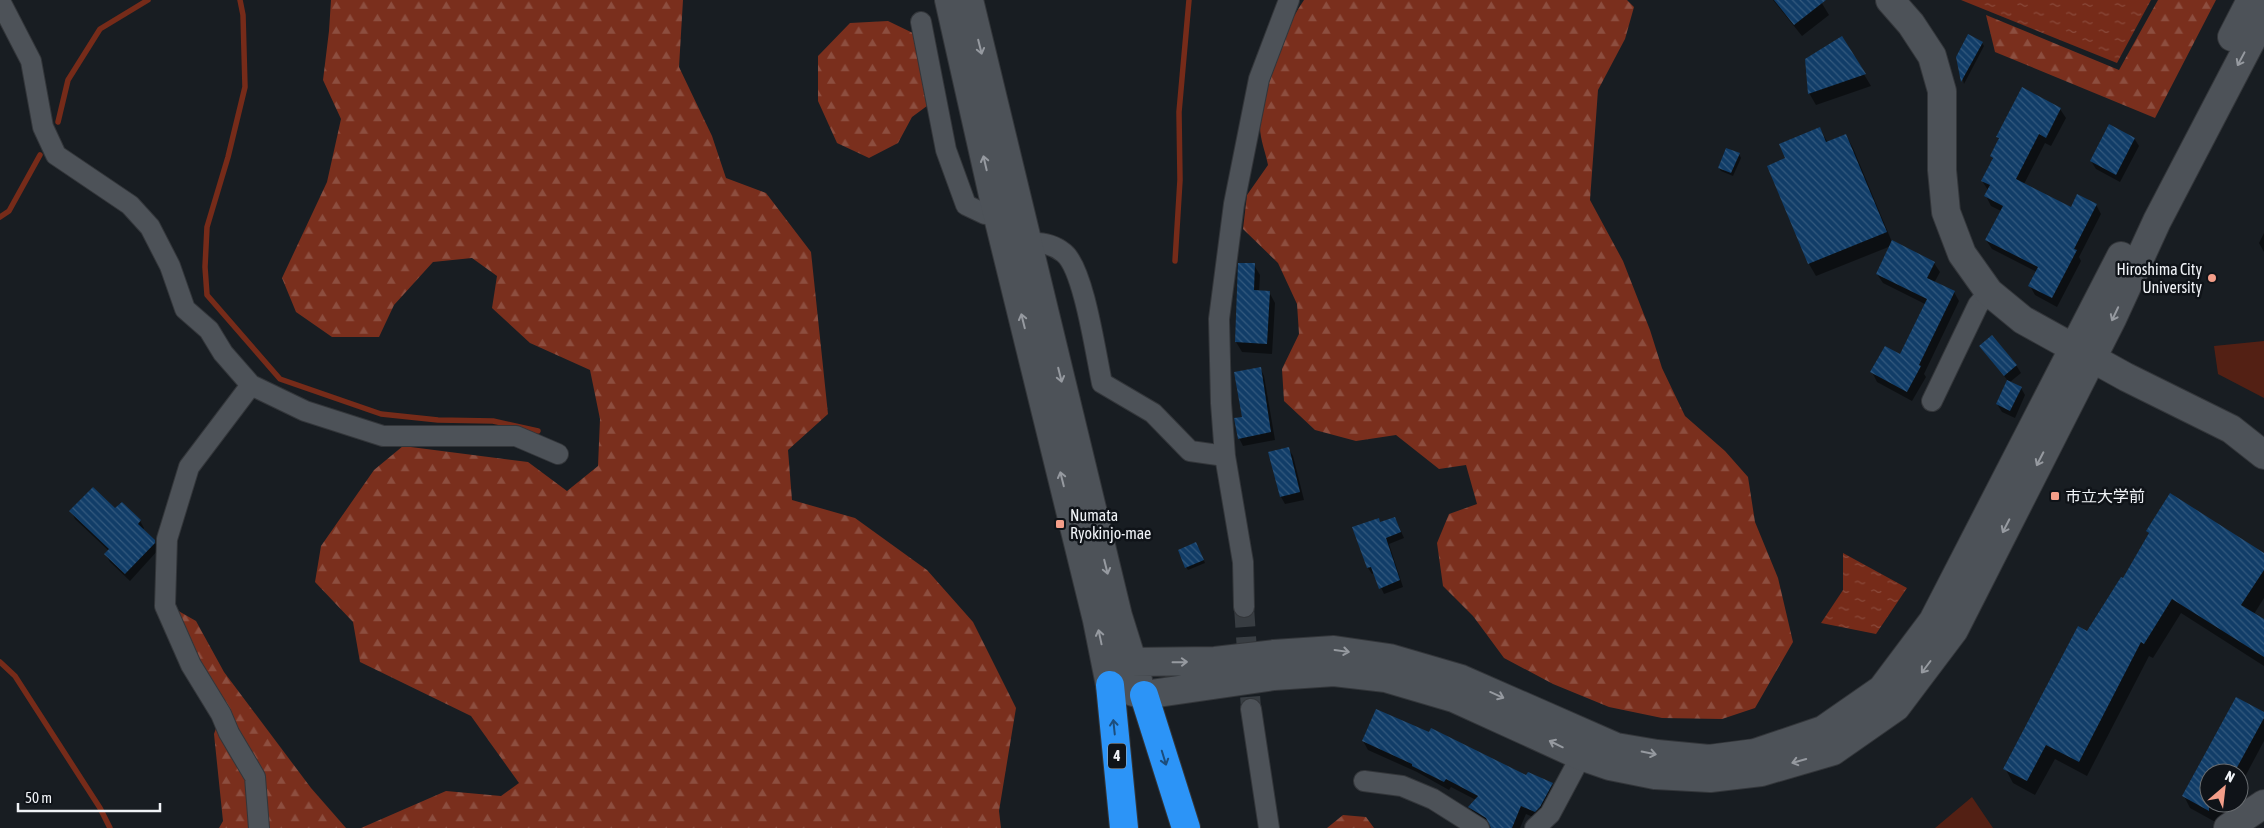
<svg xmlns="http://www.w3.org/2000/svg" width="2264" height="828" font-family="'Asap Condensed','Noto Sans JP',sans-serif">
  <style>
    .forest { fill: url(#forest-firs) }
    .green { fill: #532014 }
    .water { fill: url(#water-ripples) }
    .shadow { fill: #0007 }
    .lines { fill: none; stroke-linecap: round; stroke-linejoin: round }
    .stream { stroke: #762b19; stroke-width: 5.5 }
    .building { fill: url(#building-back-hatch) }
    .street-tunnel { stroke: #383d42; stroke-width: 20; stroke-dasharray: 20 10; stroke-linecap: butt }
    .street-casing { stroke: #33363a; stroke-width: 22 }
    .secondary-casing { stroke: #33363a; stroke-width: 30 }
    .highway-casing { stroke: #33363a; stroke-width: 30 }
    .street { stroke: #4d5258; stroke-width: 20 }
    .secondary { stroke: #4d5258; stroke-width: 28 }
    .highway { stroke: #2c94f7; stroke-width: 28 }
    .oneway { stroke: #969aa0 }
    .oneway2 { stroke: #1c4d7c }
    .poi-dot { fill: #f49e89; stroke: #0f1318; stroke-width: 2 }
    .labels { text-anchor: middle; stroke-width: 5; stroke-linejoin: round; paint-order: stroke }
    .shield { fill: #0f1318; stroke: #acb0b4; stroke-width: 1 }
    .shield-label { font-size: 15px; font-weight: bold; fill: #f0f3f7 }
    .poi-label { font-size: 16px; fill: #f0f3f7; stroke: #0f1318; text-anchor: start }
  </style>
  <defs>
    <pattern id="forest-firs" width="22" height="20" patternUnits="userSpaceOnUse" patternTransform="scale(1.25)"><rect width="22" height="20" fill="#7a2f1d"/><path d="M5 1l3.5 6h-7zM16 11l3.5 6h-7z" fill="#8d4e3f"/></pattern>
    <pattern id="water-ripples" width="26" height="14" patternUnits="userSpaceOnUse" patternTransform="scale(1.25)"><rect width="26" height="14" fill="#762b19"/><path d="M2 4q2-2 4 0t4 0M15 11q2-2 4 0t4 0" fill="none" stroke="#8a4a3b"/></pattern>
    <pattern id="building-back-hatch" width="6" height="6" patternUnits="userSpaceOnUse" patternTransform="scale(1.25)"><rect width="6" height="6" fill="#113d68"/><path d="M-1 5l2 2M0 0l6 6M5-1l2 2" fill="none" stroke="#345a7e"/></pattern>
  </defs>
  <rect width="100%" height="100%" fill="#181d22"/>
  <path class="forest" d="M331,0H683L679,67L712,136L726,178L766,193L811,252L828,414L788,450L792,500L855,518L927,570L973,622L1016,708L999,811L1001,828H361L446,791L501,796L519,783L471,716L360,662L353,622L315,582L321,546L374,470L403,446L528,462L567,491L598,466L600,419L590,370L530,343L492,308L497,276L472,258L433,262L394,305L379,337H332L296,312L282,278L327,182L341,119L323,80L329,31Z
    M1304,0H1627L1634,7L1625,39L1598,90L1590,200L1623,261L1650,330L1662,368L1685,416L1725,451L1748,477L1755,522L1778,578L1793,642L1755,708L1722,719L1662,718L1609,707L1553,684L1504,658L1473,616L1443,586L1437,543L1449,514L1477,504L1466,465L1439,469L1396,435L1356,441L1315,430L1284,401L1282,369L1299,334L1297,304L1278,263L1243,229L1247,195L1268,165C1266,154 1260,139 1260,127C1262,83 1280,36 1304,0Z
    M2158,0H2216L2155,118L1995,52L1986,15L2119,70Z
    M888,21L917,35L931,103L912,117L898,143L869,158L837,143L818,101V56L850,23Z
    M175,609L196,621L224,672L311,788L346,828H219L223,821L214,734L221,714Z
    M1343,815L1366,817L1374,828H1327Z"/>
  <path class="green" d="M2264,341V398L2218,374L2214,346Z
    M1972,797L1993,828H1935Z"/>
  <path class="water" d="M1961,0H2151L2117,63Z
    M1843,553L1907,588L1876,634L1821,623L1843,590Z"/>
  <path class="shadow" d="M1773,0H1820L1829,15L1802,36Z
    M1842,38L1871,86L1816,105L1809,93Z
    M1982,43L1984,46L1964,84L1957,57Z
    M2060,109L2066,118L2051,146L2045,143L2024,184L2071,208L2096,205L2101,214L2079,257L2081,261L2057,307L2035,295L2030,286L2037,272L1992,249L1986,240L2001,211L1991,206L1986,196L1988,190L1982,181L1993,160L1991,156L1999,140L1997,137Z
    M1820,129L1828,143L1846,135L1853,148L1892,242L1934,263L1940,272L1934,283L1954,292L1959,301L1924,374L1926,377L1912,401L1877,382L1872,372L1900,356L1925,304L1883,283L1877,274L1891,246L1816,276L1809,264L1786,159Z
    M2134,138L2139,146L2120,182L2096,169L2091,161Z
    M1739,154L1741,158L1733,176L1721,171L1719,168Z
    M2264,233V252L2259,243Z
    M1254,265L1260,275L1259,292H1269L1275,303L1272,354L1242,352L1236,342Z
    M1981,346L2016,365L2021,373L2010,382L2021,388L2025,395L2015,418L2002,412L1997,404L2008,381Z
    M1260,368L1264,376L1275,440L1243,446L1239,438Z
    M1288,448L1293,456L1304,500L1285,504L1281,497Z
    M115,510L140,521L144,528L143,530L154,541L159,549L130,581L110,562L106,555L109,551L75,519L71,511Z
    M1395,518L1404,538L1389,544L1403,587L1384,594L1374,573L1372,574L1368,568L1354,528L1381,524Z
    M2147,531L2264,554V598L2254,614L2264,620V666L2181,613L2153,658L2149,656L2087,776L2055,759L2035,795L2013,783L2005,768L2087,632L2124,580L2149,534Z
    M1198,547L1205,563L1188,570L1186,567Z
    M2264,713V741L2239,788V773H2209V803H2231L2219,824L2190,808L2184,796Z
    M1363,741L1527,777L1552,784L1557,792L1540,820L1526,814L1520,828H1493L1474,816L1470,807L1476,800L1451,787L1449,790L1417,772L1368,750Z"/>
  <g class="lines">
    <path class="stream" d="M240,0L243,15L245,87L228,157L207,227L205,267L207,295L280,379L381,414L438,420L493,421L538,431
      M58,122L68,80L100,29L148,0
      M0,217L9,211L40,155
      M1175,261L1180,180L1179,112L1189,0
      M0,662L15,676L100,808L110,828"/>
  </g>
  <path class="building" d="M1774,0H1826L1794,25Z
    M1968,34L1983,42L1961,82L1956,57Z
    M1842,36L1866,74L1808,94L1805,59Z
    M2022,87L2061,108L2046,138L2039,134L2016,179L2071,207L2077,194L2097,204L2074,249L2077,250L2052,298L2028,286L2038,267L1985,240L2003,206L1984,196L1990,185L1981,181L1993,158L1990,156L1999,138L1996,137Z
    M2109,124L2135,138L2116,175L2090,161Z
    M1820,127L1826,142L1846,134L1887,232L1808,264L1767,166L1785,158L1779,144Z
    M1726,148L1740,153L1731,173L1718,168Z
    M1892,240L1935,262L1927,278L1955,291L1919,365L1921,366L1907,392L1870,372L1885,346L1900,354L1927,299L1876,274Z
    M1238,263H1255L1254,290L1270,291L1267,344L1235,342Z
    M1992,335L2017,365L2004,376L1979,346Z
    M1261,367L1271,432L1238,439L1234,418L1242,417L1234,372Z
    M2007,380L2022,387L2010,411L1996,404Z
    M1289,447L1300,492L1280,497L1268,452Z
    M93,487L115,508L122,502L141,520L138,524L155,540V543L125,574L104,554L109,549L69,511Z
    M2170,493L2264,553V570L2241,605L2264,619V657L2172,599L2144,644L2141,642L2079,762L2046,745L2027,781L2003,769L2078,626L2087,631L2121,577L2123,578L2149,533L2146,531Z
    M1395,517L1401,532L1386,538L1400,580L1379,589L1371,567L1367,568L1352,527L1379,518L1380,522Z
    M1196,542L1204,560L1185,568L1178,550Z
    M2236,697L2264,712V718L2234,773H2209V811L2182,796Z
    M1376,709L1429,732L1431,728L1526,775L1528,772L1553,783L1540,807L1535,812L1521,806L1512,828H1491L1486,818L1468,807L1478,796L1446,779L1444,782L1412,766V764L1362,741Z"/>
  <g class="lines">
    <path class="street-tunnel" d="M1244,607L1251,709"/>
    <defs>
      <path id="street" d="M0,1L31,61L43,127L56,155L130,205L150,227L170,266L185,309L209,330L223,353L251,385L189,467L167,539L165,606L191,665L221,714L229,733L255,777L259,828
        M921,22L946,150L966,205L985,214L997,213
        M1028,243C1042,242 1053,244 1064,253C1084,269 1096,356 1102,383L1153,413L1190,451L1225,456
        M251,385L305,411L383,436H516L558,454
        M1932,401L1978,305L1989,292
        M1244,607L1243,562L1225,456L1221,403L1219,319L1234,204L1259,79L1289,0
        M1251,709L1269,828
        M1364,781L1402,786L1433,799L1479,828
        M1535,828L1550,814L1581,756"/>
      <path id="secondary" d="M949,0L997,213L1097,620L1110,685
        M969,0L1118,616L1138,680
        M1890,0L1911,24L1932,56L1942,91V170L1946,212L1962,254L1989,292L2023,320L2126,377L2231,429L2264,455
        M2232,37L2251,0
        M1110,685L1144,695L1274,676L1334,672L1386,678L1454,698L1581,756L1610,766L1655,775L1710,778L1761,772L1833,751L1896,707L1954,630L2112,319L2157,221L2264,16
        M1110,685L1131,662L1215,661L1274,654L1334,650L1389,658L1461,679L1616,747L1657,754L1709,759L1755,753L1823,730L1882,689L1933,621L2121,256
        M2228,828L2264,804"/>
      <path id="highway" d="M1110,685L1124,828
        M1144,695L1186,828"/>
    </defs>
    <use href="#street" class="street-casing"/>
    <use href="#secondary" class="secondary-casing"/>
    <use href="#highway" class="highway-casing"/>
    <use href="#street" class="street"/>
    <use href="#secondary" class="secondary"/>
    <use href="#highway" class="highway"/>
  </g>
  <defs><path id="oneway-shaft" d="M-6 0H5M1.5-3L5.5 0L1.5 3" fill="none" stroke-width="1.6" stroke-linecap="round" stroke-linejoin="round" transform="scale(1.25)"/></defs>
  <g class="oneway">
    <use href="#oneway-shaft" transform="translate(980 47) rotate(76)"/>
    <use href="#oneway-shaft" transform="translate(2241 59) rotate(118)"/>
    <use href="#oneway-shaft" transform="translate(985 163) rotate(-103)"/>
    <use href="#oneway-shaft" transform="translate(2115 314) rotate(115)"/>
    <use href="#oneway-shaft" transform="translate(1023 321) rotate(-104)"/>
    <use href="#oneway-shaft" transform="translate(1060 375) rotate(76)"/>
    <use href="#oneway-shaft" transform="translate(2040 459) rotate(117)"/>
    <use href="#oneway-shaft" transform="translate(1062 479) rotate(-104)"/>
    <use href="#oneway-shaft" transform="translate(2006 526) rotate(117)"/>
    <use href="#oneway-shaft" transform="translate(1106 567) rotate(76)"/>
    <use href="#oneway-shaft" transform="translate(1100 637) rotate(-102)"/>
    <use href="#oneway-shaft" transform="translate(1342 651) rotate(8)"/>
    <use href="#oneway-shaft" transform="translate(1180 662) rotate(-1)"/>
    <use href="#oneway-shaft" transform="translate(1926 667) rotate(127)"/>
    <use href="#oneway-shaft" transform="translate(1497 695) rotate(24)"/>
    <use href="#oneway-shaft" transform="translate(1556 744) rotate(-154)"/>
    <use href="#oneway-shaft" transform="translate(1649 753) rotate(11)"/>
    <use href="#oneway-shaft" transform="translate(1799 761) rotate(164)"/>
  </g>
  <g class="oneway2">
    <use href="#oneway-shaft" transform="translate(1114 727) rotate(-96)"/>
    <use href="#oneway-shaft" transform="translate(1164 758) rotate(73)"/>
  </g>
  <g class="poi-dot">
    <circle cx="2212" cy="278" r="5"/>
    <rect x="2050" y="491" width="10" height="10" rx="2.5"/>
    <rect x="1055" y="519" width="10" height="10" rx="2.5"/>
  </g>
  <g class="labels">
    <rect class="shield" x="1108" y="743.5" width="18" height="25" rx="4"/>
    <g class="shield-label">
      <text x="1117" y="761">4</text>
    </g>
    <g class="poi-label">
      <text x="2202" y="275" text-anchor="end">Hiroshima City<tspan x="2202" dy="18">University</tspan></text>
      <text x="2065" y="502">市立大学前</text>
      <text x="1070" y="521">Numata<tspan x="1070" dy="18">Ryokinjo-mae</tspan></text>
    </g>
  </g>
  <g transform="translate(2224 788) rotate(28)"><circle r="24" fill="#0f1318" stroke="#696d71"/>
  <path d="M0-4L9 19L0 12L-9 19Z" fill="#f49e89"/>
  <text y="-8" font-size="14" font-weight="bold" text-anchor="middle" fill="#f0f3f7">N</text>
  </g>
  <path d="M18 803v8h142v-8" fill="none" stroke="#f0f3f7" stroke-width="2.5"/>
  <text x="25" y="803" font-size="15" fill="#f0f3f7" stroke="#0f1318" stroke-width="4" paint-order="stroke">50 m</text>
</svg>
